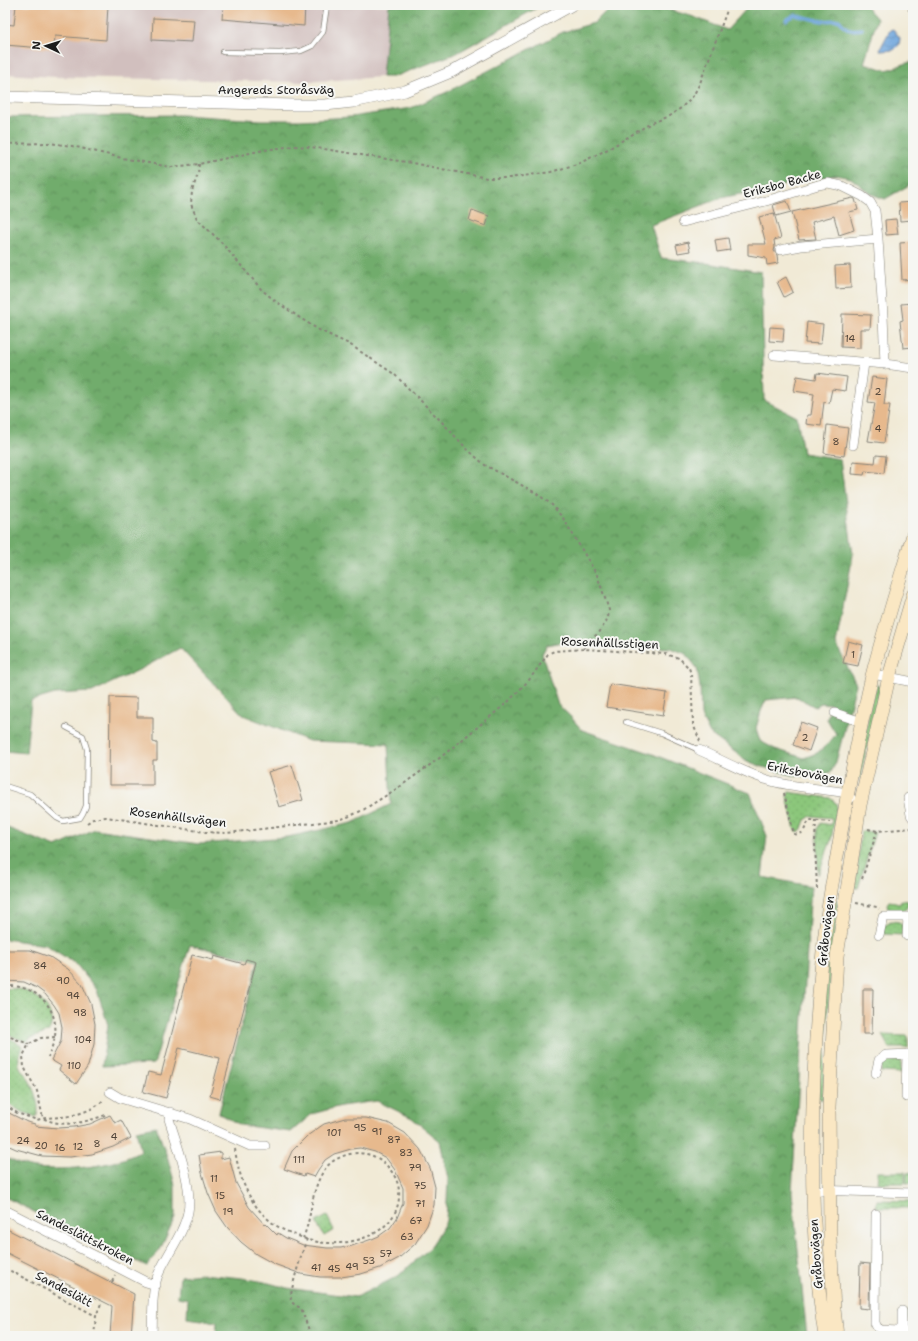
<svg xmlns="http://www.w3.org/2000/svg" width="918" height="1341" font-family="'Shantell Sans',sans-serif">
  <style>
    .industrial { fill: #d1bfbe }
    .grass { fill: url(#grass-dots); stroke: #54724c }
    .forest { fill: url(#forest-crowns); stroke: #466444; fill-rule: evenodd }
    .water { fill: url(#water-waves); stroke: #46617c }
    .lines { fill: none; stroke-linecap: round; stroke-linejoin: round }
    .stream { stroke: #6fa6dd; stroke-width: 3.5 }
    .building { fill: #e7b98d }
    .service-casing { stroke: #868379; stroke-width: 6 }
    .minor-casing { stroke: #868379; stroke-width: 10 }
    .tertiary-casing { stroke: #868379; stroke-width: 12 }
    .secondary-casing { stroke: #868379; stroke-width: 14 }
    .path { stroke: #868379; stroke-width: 2; stroke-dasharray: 3 3; stroke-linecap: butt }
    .service { stroke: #fff; stroke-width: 4.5 }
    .minor { stroke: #fff; stroke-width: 9 }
    .tertiary { stroke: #fff; stroke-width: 11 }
    .secondary { stroke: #fae7c3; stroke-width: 13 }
    .labels { text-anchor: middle; stroke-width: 4; stroke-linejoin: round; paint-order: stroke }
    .number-label { font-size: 10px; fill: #4f4338 }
    .street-label { font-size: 12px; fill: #1c1c1c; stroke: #f6f6f2 }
  </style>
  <defs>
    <pattern id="grass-dots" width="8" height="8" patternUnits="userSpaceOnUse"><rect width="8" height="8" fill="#8cc77c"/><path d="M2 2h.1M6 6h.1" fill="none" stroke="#78aa6b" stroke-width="1.8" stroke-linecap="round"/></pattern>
    <pattern id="forest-crowns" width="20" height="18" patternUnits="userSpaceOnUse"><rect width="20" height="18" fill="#71ac6c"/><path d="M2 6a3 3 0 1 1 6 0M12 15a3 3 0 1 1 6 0" fill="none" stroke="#5c8b58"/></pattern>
    <pattern id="water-waves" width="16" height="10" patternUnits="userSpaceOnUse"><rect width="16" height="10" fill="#6fa6dd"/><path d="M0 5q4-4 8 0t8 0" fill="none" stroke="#5a86b2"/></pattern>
  </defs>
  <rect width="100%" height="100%" fill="#f6f6f2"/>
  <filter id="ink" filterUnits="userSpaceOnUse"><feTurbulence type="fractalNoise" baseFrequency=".025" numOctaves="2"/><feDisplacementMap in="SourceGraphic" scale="8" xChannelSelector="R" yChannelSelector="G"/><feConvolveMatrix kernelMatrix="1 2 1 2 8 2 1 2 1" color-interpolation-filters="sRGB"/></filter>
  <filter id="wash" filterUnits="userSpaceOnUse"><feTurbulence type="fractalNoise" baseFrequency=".012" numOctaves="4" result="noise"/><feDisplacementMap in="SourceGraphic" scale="16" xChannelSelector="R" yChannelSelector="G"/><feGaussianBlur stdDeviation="0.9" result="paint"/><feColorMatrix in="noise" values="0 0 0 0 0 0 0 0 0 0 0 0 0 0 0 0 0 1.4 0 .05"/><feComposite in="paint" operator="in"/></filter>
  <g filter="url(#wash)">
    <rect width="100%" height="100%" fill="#f1ead6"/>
    <path class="industrial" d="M5,5H389L382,77L303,82L56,77L5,74Z"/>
    <path class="grass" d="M878,685H879L880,688L860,779L857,776L872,698Z
      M789,792L830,798L836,803L837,808L831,840L818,875L817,829L821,823L831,825L832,818L811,816L805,820L801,831L797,832L795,830L787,796Z
      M861,831L875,832L858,888H855Z
      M834,900H837V910L826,1029L823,1099H818L823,1000Z
      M901,900L908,901V906L905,910L892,911L888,908L887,904L889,901L900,903Z
      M891,921L899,922L902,924L903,935L883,934L884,925Z
      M5,989C24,986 47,998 51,1018C52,1023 51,1028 48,1032L31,1038L26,1042L5,1033Z
      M882,1035L908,1036V1048H889Z
      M5,1036L15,1041L22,1046C20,1052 18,1058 19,1065C21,1070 25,1074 28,1078C33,1088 42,1107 36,1117L20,1111L5,1101Z
      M897,1058L901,1060V1073L881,1072C882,1060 885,1060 897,1058Z
      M878,1172H905V1183H877Z
      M913,1172V1183H906L907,1173Z
      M877,1200L913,1201V1208H876Z
      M327,1216L334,1230L324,1236L316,1222Z
      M907,1310H913V1324L908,1319Z"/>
    <path class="forest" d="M389,5H542L457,53L393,77H382Z
      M612,5H653L694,17L727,30L750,5H865L877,19L864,64L887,70L910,62L913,64V182L911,184L885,199L871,194L851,178L836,175L721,198L651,225L661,258L706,263L761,272L764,400L797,417L803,453L840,459L853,555L836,644L856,684L836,762L831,772L816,777L791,775L763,767L747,761L710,734L701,716L700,687L697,668L686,654L671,648L558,643L547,645L542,654L558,705L570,716L582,730L650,753L750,793L767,836L762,877L811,886L792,1192L807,1336H216L217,1322L187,1318L188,1299L178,1297L180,1276L202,1274L242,1278L265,1282L287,1288L356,1297L398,1276L431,1247L446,1221L448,1179L440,1141L412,1118L377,1101L341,1106L312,1114L291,1132L240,1125L219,1113L258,961L190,945L154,1064L102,1066L108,1025L97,990L76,964L46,945L5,939V827L56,847L95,829L199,844L288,837L352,823L391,804L388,744L309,741L243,715L180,648L141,669L92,692L55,694L31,701L26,753L5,751V117L181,115L261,120H300L351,117L411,108L447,92L563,32L594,23ZM797,697L815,707L821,703L831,704L827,719L836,734L829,743L817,753L804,758L775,749L760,741L756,728L761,711L766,700Z
      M156,1126L168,1159L175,1185V1217L160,1250L147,1266L91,1241L5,1197V1158C14,1161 25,1167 35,1168C65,1171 115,1167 141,1151L136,1130Z"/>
    <path class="water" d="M893,29L900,38L899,45L894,50L881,51L880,49L890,30Z"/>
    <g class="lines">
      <path class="stream" d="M786,20L795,15L822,21L839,20C847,30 849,31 862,29"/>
    </g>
    <g id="blocks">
      <path class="building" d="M16,5H108L106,40L55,36L54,49L5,45V24L14,25Z
        M223,5H305L304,26L222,19Z
        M153,18L194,20L192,42L152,40Z
        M853,198L855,199L858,210L849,212L854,230L839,235L834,216L812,222L816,239L799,240L792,212Z
        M787,201L791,212L776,216L773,205Z
        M913,202V220L900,221L899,203Z
        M472,210L489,216L486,226L469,220Z
        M774,213L781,238L774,240L775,247L774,251L777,255L778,263L767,265L766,258L748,255V244H766L759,217Z
        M896,219L898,234L886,235L885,220Z
        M728,238L730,250L717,252L715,240Z
        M688,242L690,251L678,253L676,245Z
        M912,242L913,279L902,280L900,243Z
        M850,265L851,288L836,289L835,266Z
        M786,277L793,292L784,297L777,282Z
        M913,303V347L903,348L900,321L903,320L901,304Z
        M842,314L871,315L870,329H860V348L841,347Z
        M807,322L823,324L821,344L805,343Z
        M770,327L784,328L783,342L769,341Z
        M817,373L847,377L845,391L832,389L829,403L824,402L821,426L806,424L807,415H811L814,394L794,391L797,376L816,379Z
        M872,377L887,379L884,405H890L884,443L868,441L875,403L868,402Z
        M827,425L848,428L844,456L824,453Z
        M876,455L886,456L884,473L865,471L864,475L852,474L853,461L875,463Z
        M848,641L863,645L858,666L843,663Z
        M610,684L667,693L663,716L606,707Z
        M110,697L137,698V717H153V742L157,743V760H153V785H109Z
        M801,722L817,728L809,751L793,745Z
        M292,765L303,800L279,807L268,772Z
        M5,950H30L50,957L68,969L82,984L91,1004L95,1024L94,1044L88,1066L76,1084L59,1070L61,1066L51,1060L61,1041L62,1027L59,1013L54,1005L45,994L37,988L24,982L5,981Z
        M192,955L213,960L214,956L244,964L246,959L256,962L220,1099L210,1096L220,1058L179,1048L166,1098L143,1092L148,1072L161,1075Z
        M863,989H873L872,1034H863Z
        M5,1111L27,1122L35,1124V1126L58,1128L74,1127L90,1124L110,1115L115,1123L121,1120L131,1138L113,1147L92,1154L70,1157L42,1156L16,1149L5,1144Z
        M345,1118H366L388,1123L405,1133L420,1149L430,1168L435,1187L434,1205L427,1225L415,1244L399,1258L380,1268L361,1274L341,1277H320L301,1274L274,1264L256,1254L241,1242L227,1227L216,1211L208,1193L202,1173L199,1155L221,1152V1159L229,1157L236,1183L249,1207L265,1225L266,1224L277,1235L278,1233L286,1238L303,1245L327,1248H341L349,1246V1247L372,1239L379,1236L390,1228L397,1218L403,1203V1188L395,1170L386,1158L375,1152L360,1148L351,1149L334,1154L325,1160L318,1170L314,1177L305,1174L304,1176L284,1169L292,1151L307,1136L324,1124Z
        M5,1228L134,1294L131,1336H110L112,1306L5,1252Z
        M860,1263L870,1264L869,1309L859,1308Z"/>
    </g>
  </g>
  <g filter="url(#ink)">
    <use href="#blocks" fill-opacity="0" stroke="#868379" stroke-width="1"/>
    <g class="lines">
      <defs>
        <path id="service" d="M223,52L280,53L301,51L312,46L323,32L327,5
          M626,722L661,733L699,750
          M5,786L30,794L57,818L63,821L80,818L83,813L86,806L87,749L83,736L66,727"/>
        <path id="minor" d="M683,222L766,201L818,185L828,183L842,186L862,196L870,202L875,211L878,239
          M780,250L801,246L878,239L883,316L885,364
          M774,355L885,364L913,368
          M853,445L864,363
          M873,674L913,682
          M835,713L862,722
          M699,750C722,760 744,773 768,780C793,788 821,788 847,793L851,798
          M908,798L911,815L913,818
          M879,935L883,917H908
          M907,936L908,917H912
          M876,1073L879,1060L886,1055L913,1054
          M110,1092L120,1098L190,1119L250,1146H265
          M906,1097L907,1054
          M813,1190L913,1193
          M5,1210L113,1265L146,1282L156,1285
          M876,1214L875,1323L877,1327L881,1330L913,1332
          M902,1331V1311
          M152,1336C153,1317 151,1294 158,1275C167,1254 183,1235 188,1212C193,1186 177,1145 169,1119L170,1112"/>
        <path id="tertiary" d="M5,97L294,105H325L353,102L405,91L451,72L572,5"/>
        <path id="secondary" d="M825,1336C813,1259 811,1182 813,1104C815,1041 819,979 827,917C830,893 835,868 839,844C848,788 859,732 872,676C884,629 899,582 913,535
          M837,1336L834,1309L830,1239L829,1107L837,956L860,805L889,677L913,595"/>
      </defs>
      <use href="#service" class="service-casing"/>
      <use href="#minor" class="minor-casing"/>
      <use href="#tertiary" class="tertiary-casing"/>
      <use href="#secondary" class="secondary-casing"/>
      <path class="path" d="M904,5L913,14
        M5,144L49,143L72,146L122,158L170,167L199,164L264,150L294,146L311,147L412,163L487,178H509L551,172L580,163L610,148L651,123L669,116L681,108L693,96L700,83L729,5
        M199,164L198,174L192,191L191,204L197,219L221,242L261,289L274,300L300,318L319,330L349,344L394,374L440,420L466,448L485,465L536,493L552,505L563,518L597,575L609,610L608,618L599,633L585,643L584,649
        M784,793L794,834C805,837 804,826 810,820L830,822
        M816,820L815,843L817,889H819
        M87,823L93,819L106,817L205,832L227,833L339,820L350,816L363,810L398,788L441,757L508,702L529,680L548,654L554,651L584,649L665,654L679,658L689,668L691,674L693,724L700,741
        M868,829L877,831L912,828
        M862,879L877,831
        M856,903L877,907L879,909
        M5,986C34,984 59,1006 55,1036C54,1043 50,1051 48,1057
        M5,1035L29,1044
        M55,1037L41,1038L29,1044L23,1056L24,1067L37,1091L43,1118C63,1129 87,1122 108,1114
        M5,1105L17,1113L37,1120C45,1117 53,1118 62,1117C74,1116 96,1110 104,1099
        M235,1149C239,1181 252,1211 280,1228C287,1232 296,1235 303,1238C336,1251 395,1240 399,1198C400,1186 396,1176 388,1167C381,1158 371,1154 359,1153C347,1153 332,1159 325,1169C310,1190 313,1215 303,1238
        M307,1239C303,1249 289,1293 291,1300C293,1305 297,1306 301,1308L311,1336
        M5,1268L96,1316
        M112,1282L115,1276
        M94,1336L96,1316L102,1301"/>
      <use href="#service" class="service"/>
      <use href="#minor" class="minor"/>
      <use href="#tertiary" class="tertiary"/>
      <use href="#secondary" class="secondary"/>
    </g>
  </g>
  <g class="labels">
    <g class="number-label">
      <text x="850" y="342">14</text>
      <text x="878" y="395">2</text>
      <text x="878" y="432">4</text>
      <text x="836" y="445">8</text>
      <text x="853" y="658">1</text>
      <text x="805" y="741">2</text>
      <text x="40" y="969">84</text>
      <text x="63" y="984">90</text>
      <text x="73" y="999">94</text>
      <text x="80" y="1016">98</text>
      <text x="83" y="1043">104</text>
      <text x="74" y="1069">110</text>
      <text x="360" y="1131">95</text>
      <text x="377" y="1135">91</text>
      <text x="334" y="1136">101</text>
      <text x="114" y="1140">4</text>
      <text x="394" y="1143">87</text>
      <text x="23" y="1144">24</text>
      <text x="97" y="1147">8</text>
      <text x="41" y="1149">20</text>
      <text x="78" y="1150">12</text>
      <text x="60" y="1151">16</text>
      <text x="406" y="1156">83</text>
      <text x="299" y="1163">111</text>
      <text x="415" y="1171">79</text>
      <text x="214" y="1182">11</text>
      <text x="420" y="1189">75</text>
      <text x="220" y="1199">15</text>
      <text x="420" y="1207">71</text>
      <text x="228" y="1215">19</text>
      <text x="416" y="1224">67</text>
      <text x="407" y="1240">63</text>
      <text x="386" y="1257">57</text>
      <text x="369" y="1264">53</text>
      <text x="352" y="1270">49</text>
      <text x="316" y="1271">41</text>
      <text x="334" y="1272">45</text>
    </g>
    <g class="street-label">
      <text x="276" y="94">Angereds Storåsväg</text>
      <text transform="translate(782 184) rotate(-15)" y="4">Eriksbo Backe</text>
      <text transform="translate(610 643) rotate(2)" y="4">Rosenhällsstigen</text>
      <text transform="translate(805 773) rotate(11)" y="4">Eriksbovägen</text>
      <text transform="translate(178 817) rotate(7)" y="4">Rosenhällsvägen</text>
      <text transform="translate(826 931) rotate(-83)" y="4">Gråbovägen</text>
      <text transform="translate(85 1237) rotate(27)" y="4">Sandeslättskroken</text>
      <text transform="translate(816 1254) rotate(-94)" y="4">Gråbovägen</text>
      <text transform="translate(64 1289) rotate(28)" y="4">Sandeslätt</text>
    </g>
  </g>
  <rect width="918" height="1341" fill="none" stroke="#f6f6f2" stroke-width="20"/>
  <g transform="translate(46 46) rotate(274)" stroke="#f6f6f2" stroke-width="3" paint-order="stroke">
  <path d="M0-3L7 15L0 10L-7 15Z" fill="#1c1c1c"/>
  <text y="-6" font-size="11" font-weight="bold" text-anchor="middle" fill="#1c1c1c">N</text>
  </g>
</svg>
